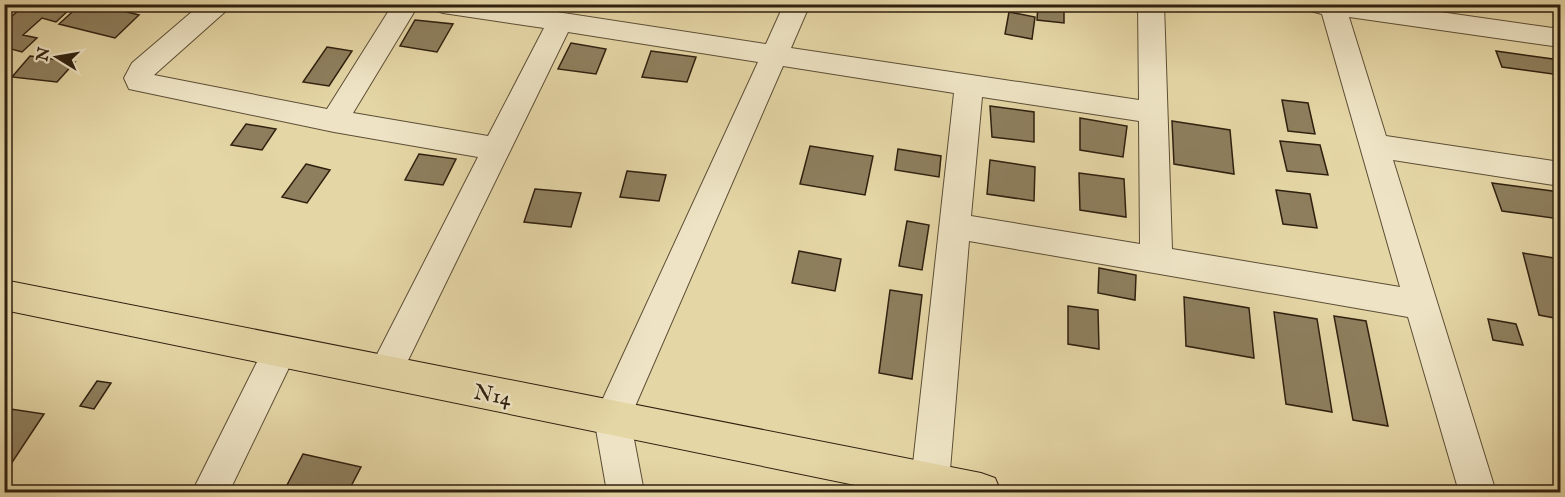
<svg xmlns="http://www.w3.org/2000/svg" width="1565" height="497" font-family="'IM FELL English',serif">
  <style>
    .building { fill: #8e7f5e; stroke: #2f200f; stroke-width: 1.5 }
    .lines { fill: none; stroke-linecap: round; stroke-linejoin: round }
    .minor-casing { stroke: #5c4e35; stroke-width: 2 }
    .major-casing { stroke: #2f200f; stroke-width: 2 }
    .minor { fill: #eee4c5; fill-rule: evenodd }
    .major { fill: #e5d6a6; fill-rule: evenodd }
    .labels { text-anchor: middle; stroke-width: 5; stroke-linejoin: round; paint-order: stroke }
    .street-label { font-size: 22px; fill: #2f200f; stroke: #eee4c5 }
  </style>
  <rect width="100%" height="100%" fill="#e5d6a6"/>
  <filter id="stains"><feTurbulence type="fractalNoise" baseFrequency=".00333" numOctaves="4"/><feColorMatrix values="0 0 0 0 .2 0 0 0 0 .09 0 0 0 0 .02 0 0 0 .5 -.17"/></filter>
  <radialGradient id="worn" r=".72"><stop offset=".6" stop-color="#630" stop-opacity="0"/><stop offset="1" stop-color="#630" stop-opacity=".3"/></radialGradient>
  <path class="building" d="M26,4L72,7L56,22L42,18L23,35L37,38L22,52L4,47V23Z
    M81,4H95L139,15L115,38L59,24Z
    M650,4H673L671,11L649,8Z
    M1038,4H1064V23L1037,20Z
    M1009,12L1035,17L1032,39L1005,34Z
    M415,20L453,24L437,52L400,46Z
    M571,43L606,49L596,74L558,69Z
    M327,47L352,51L329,86L303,82Z
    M651,51L696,57L687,82L642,77Z
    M1496,51L1560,60V75L1502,67Z
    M30,56L75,62L57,82L12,77Z
    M1282,100L1308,103L1315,134L1288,131Z
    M990,106L1034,112V142L992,137Z
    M1080,118L1127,126L1123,157L1080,150Z
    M1172,121L1230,130L1234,174L1174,164Z
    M246,124L276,129L262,150L231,145Z
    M1280,141L1320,145L1328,175L1287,171Z
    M810,146L873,156L865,195L800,184Z
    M898,149L941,156L939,177L895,170Z
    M419,154L456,159L443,185L405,180Z
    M990,160L1035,167L1034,201L987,194Z
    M306,164L330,170L307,203L282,197Z
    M627,171L666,175L659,201L620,197Z
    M1079,173L1124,179L1126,217L1080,210Z
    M1492,183L1560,192V219L1502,211Z
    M535,189L581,193L571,227L524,222Z
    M1276,190L1310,194L1317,228L1283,224Z
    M907,221L929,225L922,270L899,266Z
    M799,251L841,259L835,291L792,283Z
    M1523,253L1560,259V319L1539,315Z
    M1099,268L1136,275L1135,300L1098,293Z
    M890,290L922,295L912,379L879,373Z
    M1184,297L1249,308L1254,358L1186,346Z
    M1068,306L1098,310L1099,349L1068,344Z
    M1274,312L1317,319L1332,412L1286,404Z
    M1334,316L1366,321L1388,426L1353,420Z
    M1488,319L1516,324L1523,345L1493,340Z
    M97,381L111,383L94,409L80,406Z
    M4,408L44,414L11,464L4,463Z
    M303,454L361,467L348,492H302L285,489Z"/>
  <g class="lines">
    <defs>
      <path id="minor" d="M201,4H231L227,10L154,75L327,109L393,4H419L353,113L488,136L544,28L443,13L434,10L430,4H505L766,44L784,4H810L791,48L1139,100L1138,4H1164L1172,249L1400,287L1322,14L1307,10L1303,4H1384L1560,29V47L1349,17L1386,136L1560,162V186L1393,160L1496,492H1459L1408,317L969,241L949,482L944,492H916L911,482L954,93L783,66L630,418L644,492H607L594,418L758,62L568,32L397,383L385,388L373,383L368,372L478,157L334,132L129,89L124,78L132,63ZM982,97L1139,121L1140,244L971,216Z
        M280,336L292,340L297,351L229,492H192L268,340Z"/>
      <path id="major" d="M4,280L981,473L995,478L1001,492H889L4,310Z"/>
    </defs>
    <use href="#minor" class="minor-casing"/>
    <use href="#major" class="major-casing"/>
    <use href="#minor" class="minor"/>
    <use href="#major" class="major"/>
  </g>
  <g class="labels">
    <g class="street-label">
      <text transform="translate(493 394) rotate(11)" y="8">N14</text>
    </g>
  </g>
  <rect width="1565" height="497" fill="none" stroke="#e5d6a6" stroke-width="24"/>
  <rect x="6" y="6" width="1553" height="485" fill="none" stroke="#2f200f" stroke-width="3"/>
  <rect x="12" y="12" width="1541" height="473" fill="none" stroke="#2f200f" stroke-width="1.5"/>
  <g transform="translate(57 57) rotate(281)" stroke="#eee4c5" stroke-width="4.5" paint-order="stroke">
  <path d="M0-4.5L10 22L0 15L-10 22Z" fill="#2f200f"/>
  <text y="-9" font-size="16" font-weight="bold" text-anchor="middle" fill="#2f200f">N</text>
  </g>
  <rect width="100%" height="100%" filter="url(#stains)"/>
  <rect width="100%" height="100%" fill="url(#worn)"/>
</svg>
